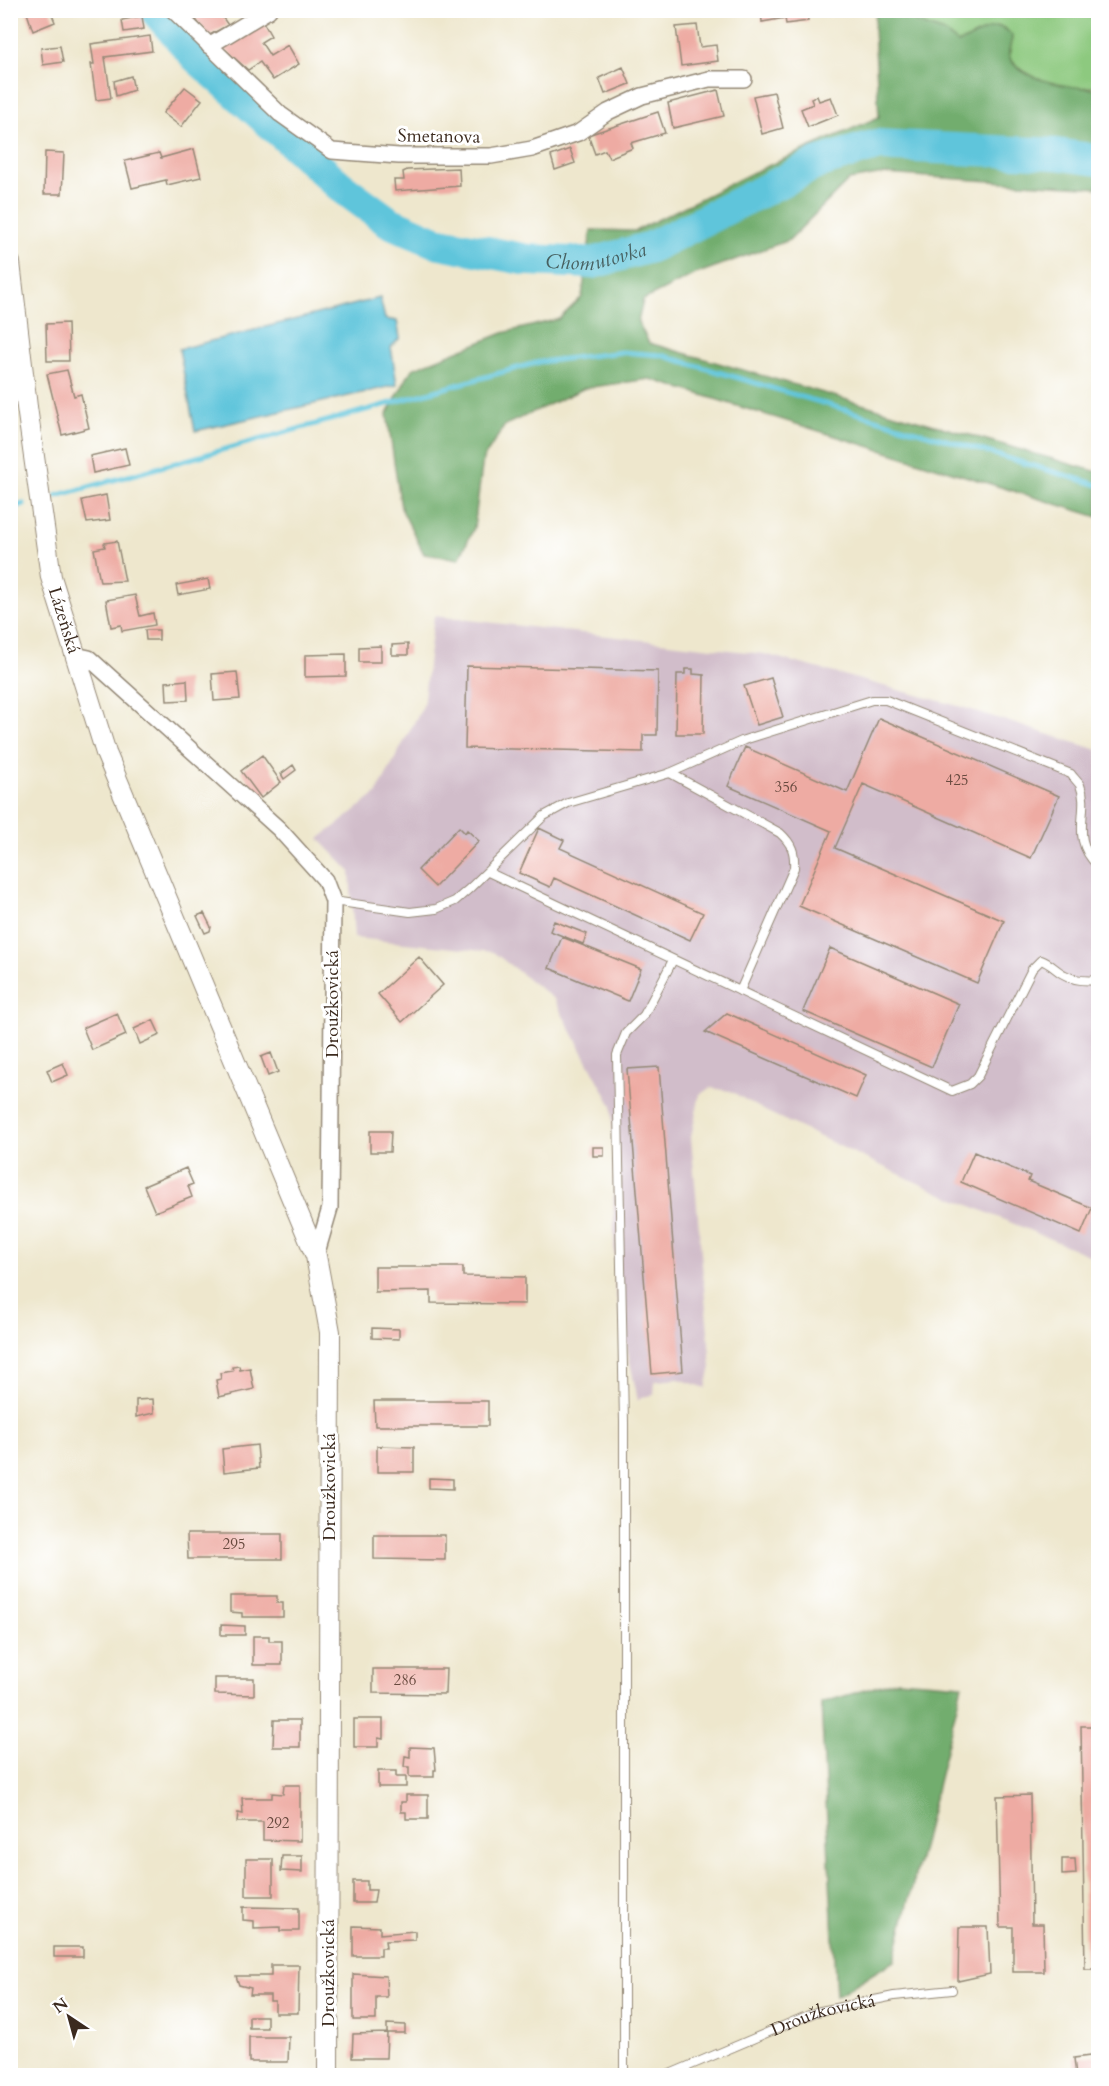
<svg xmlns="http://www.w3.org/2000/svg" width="1109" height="2086" font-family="Cardo,serif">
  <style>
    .industrial { fill: #d1bdca }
    .green { fill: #8dc97f; stroke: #647a4e; stroke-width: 1.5 }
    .forest { fill: #72ad6e; stroke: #566c46; stroke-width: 1.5 }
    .water { fill: #5ec5db; stroke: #4c787c; stroke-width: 1.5 }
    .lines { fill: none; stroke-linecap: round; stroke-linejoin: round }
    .stream { stroke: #5ec5db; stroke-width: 5 }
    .river { stroke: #5ec5db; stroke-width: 32 }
    .building { fill: #eeaba3 }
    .service-casing { stroke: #948876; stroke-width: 10 }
    .minor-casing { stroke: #948876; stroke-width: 18 }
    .tertiary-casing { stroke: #948876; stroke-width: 22 }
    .service { stroke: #fff; stroke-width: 8 }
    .minor { stroke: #fff; stroke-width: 15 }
    .tertiary { stroke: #fff; stroke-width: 20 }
    .labels { text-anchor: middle; stroke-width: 6; stroke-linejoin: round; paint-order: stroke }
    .number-label { font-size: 15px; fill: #684a3f }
    .street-label { font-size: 18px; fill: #3b2a1e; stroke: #fff }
    .water-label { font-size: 20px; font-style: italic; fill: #476060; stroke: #fff }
  </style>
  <rect width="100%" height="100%" fill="#fff"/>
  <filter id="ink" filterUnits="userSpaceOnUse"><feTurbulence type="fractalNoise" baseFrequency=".0167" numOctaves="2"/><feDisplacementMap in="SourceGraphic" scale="12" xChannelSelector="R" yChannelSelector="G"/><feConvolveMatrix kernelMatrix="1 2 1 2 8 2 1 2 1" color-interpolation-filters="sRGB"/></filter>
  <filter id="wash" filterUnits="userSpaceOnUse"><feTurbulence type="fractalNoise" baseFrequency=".008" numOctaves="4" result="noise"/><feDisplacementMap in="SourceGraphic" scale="24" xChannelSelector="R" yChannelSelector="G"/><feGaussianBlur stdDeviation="1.35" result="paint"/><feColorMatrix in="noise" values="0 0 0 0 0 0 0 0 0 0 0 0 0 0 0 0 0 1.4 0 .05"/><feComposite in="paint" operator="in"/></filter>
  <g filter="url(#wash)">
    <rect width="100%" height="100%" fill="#eee7cd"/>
    <path class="industrial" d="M434,616L764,654L962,707L1098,750V1259L933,1190L767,1112L730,1091L711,1088L700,1094L691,1137L711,1367L706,1388L679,1379L655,1381L654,1395L641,1397L638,1401L615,1289L612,1106L554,999L493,952L354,938L350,871L319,839L376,794L423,706Z"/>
    <path class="green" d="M914,10L1098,11V85C1074,94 1023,79 1009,57L1012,41L1005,28L997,26L958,43L944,32L915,22Z"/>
    <path class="forest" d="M876,11H914L915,22L944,32L958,43C975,39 998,14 1012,36C1012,43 1008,48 1009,55C1016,81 1075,88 1098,89V188L884,174L849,180L789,240L693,275L643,300L638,322L649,343L1098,472V517L650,379L585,388L505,425L483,459L474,528L459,559L424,554L401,508L387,414L412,369L503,333L559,319L582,297L591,230L635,231L752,173L879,117L874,29Z
      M898,1680L962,1685L894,1961L836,1996L821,1703Z"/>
    <path class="water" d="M380,298L385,319L397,321L400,338L391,347L397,385L195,431L179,349Z"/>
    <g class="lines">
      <path class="stream" d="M56,496L539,362L622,352L661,355L1098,485
        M10,508L24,504"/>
      <path class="river" id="s1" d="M155,10L196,57L340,186L389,222L435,242L528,260L592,263L651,247L820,162L876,145L1056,154L1098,160"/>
    </g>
    <g id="blocks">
      <path class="building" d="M26,10H50L55,22L33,31Z
        M198,10H225L220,14L228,25L208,36L192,14Z
        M761,10H807L808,21L786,24L785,18L762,22Z
        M142,16L144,29L124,32L122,20Z
        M262,20L271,36L261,42L270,56L288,45L299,64L273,80L260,62L248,70L218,43Z
        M697,25L700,47L716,45L718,61L681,66L676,27Z
        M150,36L152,51L105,57L111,98L96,100L91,64H94L91,44Z
        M60,46L63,62L43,65L41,48Z
        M623,67L630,84L605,94L599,78Z
        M131,76L134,90L116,96L114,81Z
        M185,87L202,100L181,127L163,113Z
        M718,90L724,116L673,128L668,103Z
        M774,92L783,128L762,134L753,96Z
        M817,96L819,101L831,97L838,115L808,127L801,109L813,104L811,99Z
        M658,112L665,133L631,143L633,148L609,158L605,150L595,154L588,135Z
        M194,149L201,177L167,185L166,180L132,188L125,161L159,153L161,158Z
        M570,149L575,163L555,170L551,156Z
        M45,152L64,153L62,194H44Z
        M459,168L460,186L395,191L394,180H404L403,172L407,170Z
        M68,323L69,361H47L46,324Z
        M67,370L74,396L81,394L89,428L62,435L47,374Z
        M125,448L129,465L93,473L90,456Z
        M106,495L110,520L87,523L82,500Z
        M117,541L125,581L100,582L94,549L105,547L104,543Z
        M208,579L210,589L178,595L176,585Z
        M135,595L140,616L153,613L155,625L122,631L121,625L111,627L106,600Z
        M145,630H159V640H146Z
        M408,644V655H392V645Z
        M381,646V662H359V647Z
        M346,654V676L305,677V655Z
        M467,666L658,671L657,735H643V752L465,748Z
        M685,669H693V674L704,675L703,734H676L677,674H685Z
        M237,672L240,699L214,701L212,674Z
        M771,678L783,717L757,725L744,686Z
        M187,680L188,700L167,701L166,682Z
        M879,718L1059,796L1031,858L863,784L835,848L1004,921L977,983L799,906L831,831L728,786L745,747L847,792Z
        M262,755L281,782L261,798L241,771Z
        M293,765L296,770L284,779L281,774Z
        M459,827L465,833L467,830L479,841L435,887L418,870Z
        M539,828L564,840L560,848L703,913L690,940L554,878L550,887L519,873Z
        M204,913L211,927L210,931L205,933L197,916Z
        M554,921L587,934L583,944L550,931Z
        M562,937L641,969L628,1001L549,968Z
        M830,948L959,1004L932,1067L803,1011Z
        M419,957L443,985L402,1022L378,994Z
        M117,1013L126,1035L92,1050L83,1028Z
        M727,1013L866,1075L856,1098L705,1032Z
        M153,1020L160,1035L140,1044L134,1029Z
        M271,1053L278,1072L268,1076L261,1057Z
        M63,1063L68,1075L52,1082L47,1070Z
        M659,1067L683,1371L652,1374L627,1069Z
        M370,1131H391L390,1152H370Z
        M593,1147H604V1156H593Z
        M974,1152L1030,1176L1028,1181L1092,1208L1081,1234L961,1182Z
        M186,1168L193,1184L188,1186L192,1197L155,1212L144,1186Z
        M375,1267H463V1276L525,1277V1304L431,1303V1291L375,1292Z
        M372,1328L399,1329V1339L372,1338Z
        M239,1366L240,1370L250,1368L254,1389L219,1397L216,1380L221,1379L220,1373L233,1371L232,1367Z
        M153,1399L154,1413L136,1417V1400Z
        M374,1401H488V1426H375Z
        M257,1445L259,1468L224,1472L222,1449Z
        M377,1446L414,1447V1472H377Z
        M429,1478L453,1479V1489L429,1488Z
        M187,1534H282V1559H188Z
        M374,1535H445V1560L374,1559Z
        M230,1596H277V1603H283V1617H242V1613L230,1612Z
        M221,1625L245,1626V1635H221Z
        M253,1636H269V1641H282V1665H253Z
        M373,1669H446L445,1694L373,1693Z
        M215,1678H254V1695L215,1694Z
        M354,1719H383V1739L378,1738V1747H354Z
        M274,1720H300V1747H273Z
        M1081,1726H1098V1969H1085Z
        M410,1747L434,1748L436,1770H434V1777H409V1767H404L405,1756L410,1757Z
        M378,1771H396V1777H406V1787H378Z
        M284,1785H300V1841L263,1840V1822H237L238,1813L243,1814L242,1798H272V1793L283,1794Z
        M406,1795H428V1819H406V1812H401V1802H406Z
        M1030,1795L1032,1924H1043L1044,1972H1013V1927H1000L997,1796Z
        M282,1856H302V1872L281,1871Z
        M246,1859H273V1896H246Z
        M1062,1859H1075L1076,1874L1062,1875Z
        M353,1881H367V1890H376L374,1903H353Z
        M243,1907L299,1908V1931H280V1927L254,1928V1921L243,1920Z
        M353,1926L380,1927V1934L415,1931V1940L385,1941L386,1948H381V1956H353Z
        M959,1927H988L990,1974L958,1981Z
        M54,1947H83V1957H54Z
        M271,1965H299L298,2013H275V2001H270V1995H250L251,1988L239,1985L236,1976H271Z
        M353,1974L386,1976L387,1997H376V2020H353Z
        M249,2016H267V2028H249Z
        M387,2024L405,2025V2033H387Z
        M387,2033L386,2058H352L353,2034Z
        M249,2037H289L288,2062H249Z
        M1098,2055V2076H1076L1074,2058Z"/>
    </g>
  </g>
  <g filter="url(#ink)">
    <use href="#blocks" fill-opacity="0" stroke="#948876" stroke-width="1.5"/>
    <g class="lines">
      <defs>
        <g id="service">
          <path d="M670,773L780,833C792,844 795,852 794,868L740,991"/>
          <path d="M488,872L952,1091L970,1084L978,1076L1032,969L1041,960C1052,964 1056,971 1065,975C1075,981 1088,981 1098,980"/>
          <path d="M333,901L410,912L436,909L455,901L470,888L544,816L568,803L670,773L744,740L872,700H886L1071,774C1073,777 1078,782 1080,785C1091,811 1068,837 1098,866"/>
          <path d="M624,2076V1423L617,1055L626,1033L644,1015L673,960"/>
          <path id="s2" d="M665,2076L816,2012L894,1996L952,1990"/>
        </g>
        <path id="minor" d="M173,10L280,114L332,151L399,156H491L532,149L578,133L608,112L642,96L709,79H744
          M209,46L269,10
          M75,655L89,658L279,829L325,880L333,901L330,1208L316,1256"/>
        <g id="tertiary">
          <path id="s3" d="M10,263L27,407L51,577L106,753L316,1256L330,1332L328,2076"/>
        </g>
      </defs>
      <use href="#service" class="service-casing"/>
      <use href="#minor" class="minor-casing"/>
      <use href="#tertiary" class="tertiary-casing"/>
      <use href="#service" class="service"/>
      <use href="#minor" class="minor"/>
      <use href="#tertiary" class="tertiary"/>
    </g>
  </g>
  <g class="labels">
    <g class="number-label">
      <text x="957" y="785">425</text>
      <text x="786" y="792">356</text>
      <text x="234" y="1549">295</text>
      <text x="405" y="1685">286</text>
      <text x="278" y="1828">292</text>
    </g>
    <g class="street-label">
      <text transform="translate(439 136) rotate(1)" y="6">Smetanova</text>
      <text dy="6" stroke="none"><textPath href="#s3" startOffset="362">Lázeňská</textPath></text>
      <text transform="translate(332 1004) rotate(-90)" y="6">Droužkovická</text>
      <text transform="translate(329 1487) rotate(-90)" y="6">Droužkovická</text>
      <text transform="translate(328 1973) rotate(-90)" y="6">Droužkovická</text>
      <text dy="6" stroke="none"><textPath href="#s2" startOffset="170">Droužkovická</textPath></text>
    </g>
    <g class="water-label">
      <text dy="7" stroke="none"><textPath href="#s1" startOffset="530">Chomutovka</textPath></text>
    </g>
  </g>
  <rect width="1109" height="2086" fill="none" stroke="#fff" stroke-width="36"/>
  <g transform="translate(69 2017) rotate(324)" stroke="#ffffff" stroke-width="4.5" paint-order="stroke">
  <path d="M0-4.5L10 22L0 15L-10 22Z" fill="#3b2a1e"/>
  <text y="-9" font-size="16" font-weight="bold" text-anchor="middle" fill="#3b2a1e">N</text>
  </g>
</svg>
